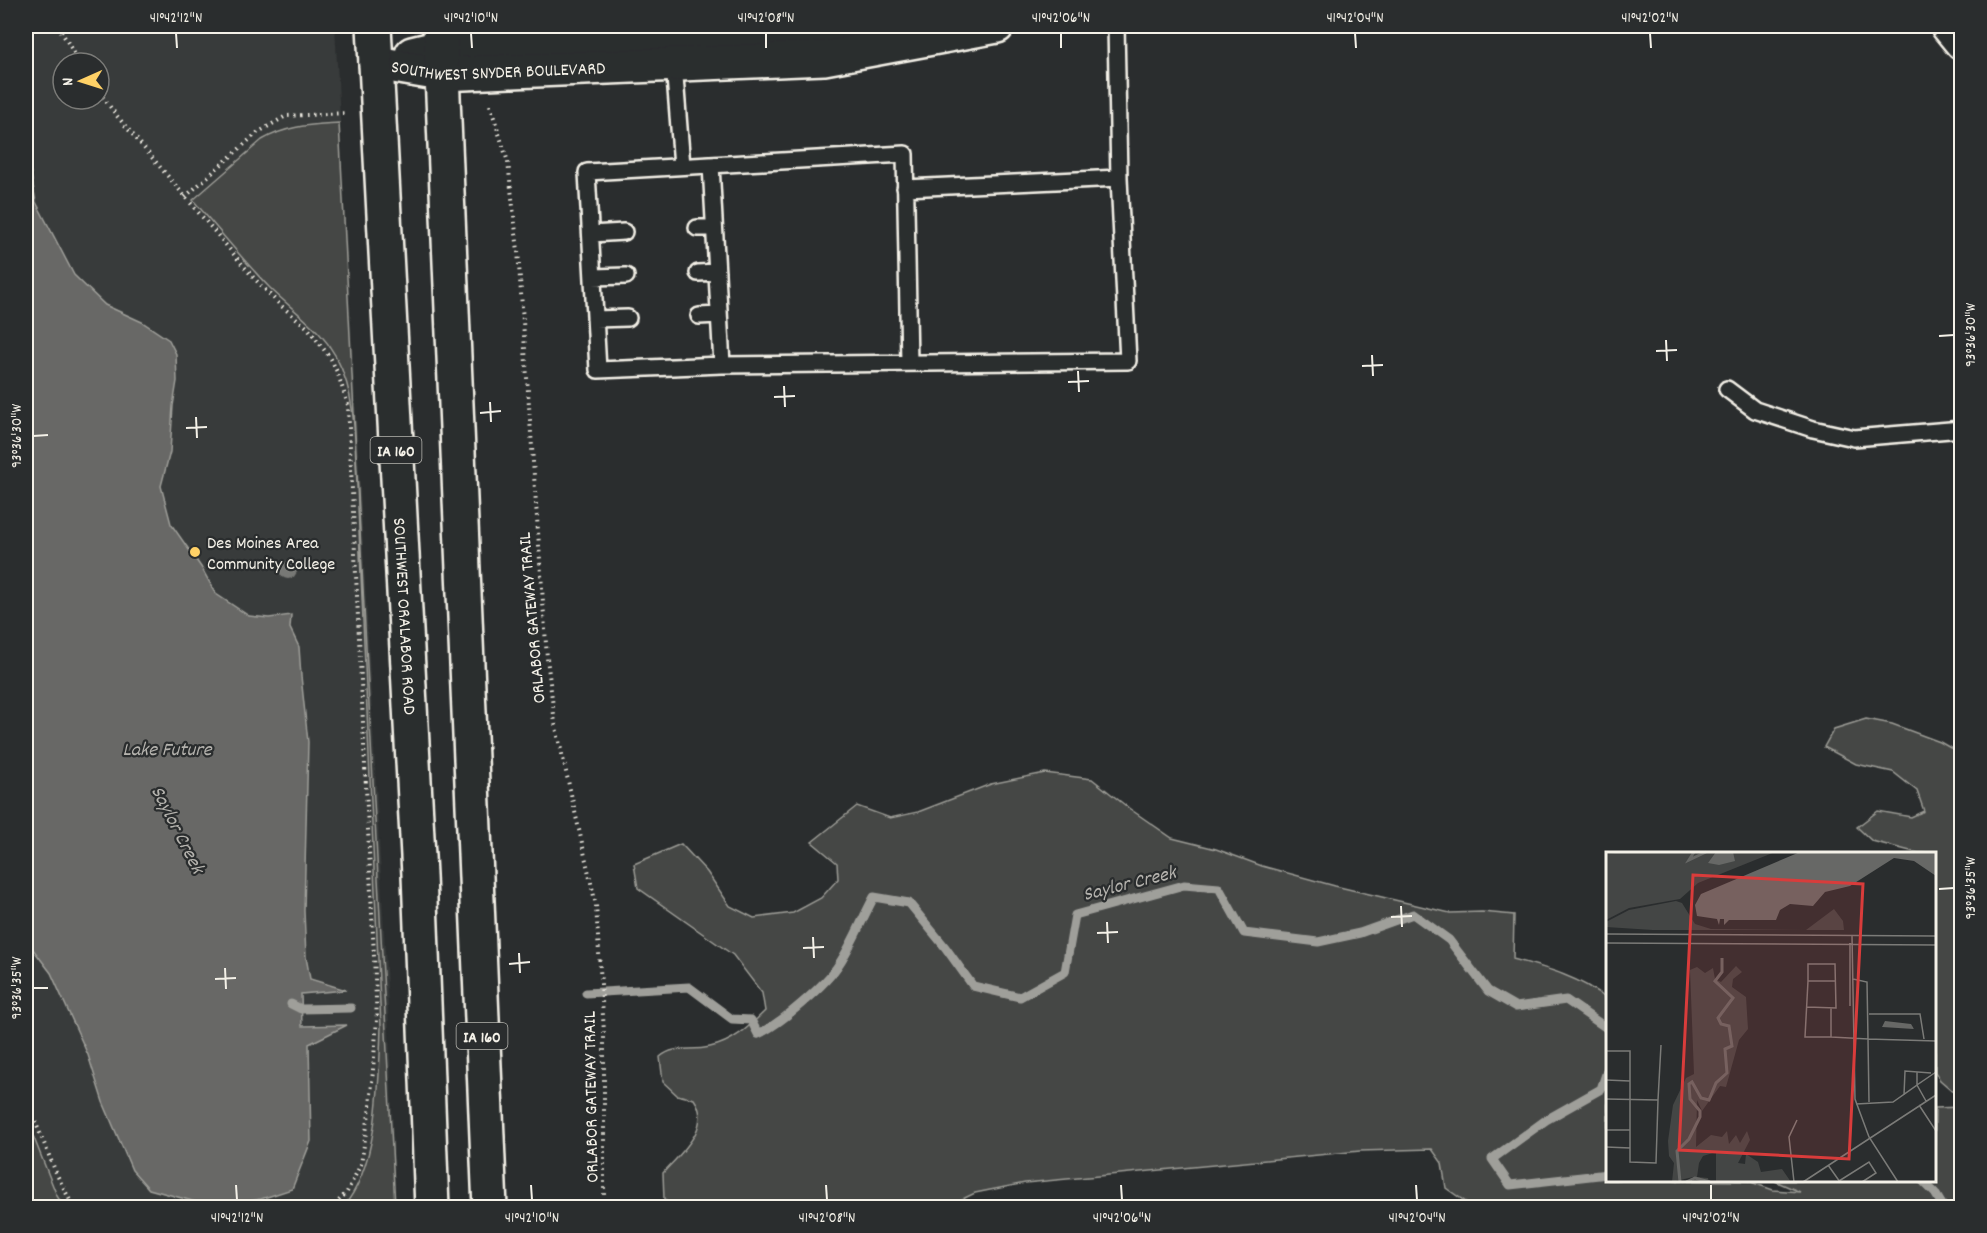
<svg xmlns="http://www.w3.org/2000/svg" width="1987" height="1233" font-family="Dekko,sans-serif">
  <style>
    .built { fill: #373a3a; fill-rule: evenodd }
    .green { fill: #444645; stroke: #9c9c96; stroke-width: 1.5 }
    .water { fill: #676866; stroke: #9f9f9a; stroke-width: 1.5 }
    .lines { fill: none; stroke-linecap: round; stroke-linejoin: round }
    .stream { stroke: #9f9f9a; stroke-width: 9 }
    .lane-casing { stroke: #f4f1e8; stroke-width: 20 }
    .secondary-casing { stroke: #f4f1e8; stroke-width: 38 }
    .primary-casing { stroke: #f4f1e8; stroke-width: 38 }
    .path { stroke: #f4f1e8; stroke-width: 4; stroke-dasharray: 1.5 4.5; stroke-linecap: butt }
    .lane { stroke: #2a2d2e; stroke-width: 15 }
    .secondary { stroke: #2a2d2e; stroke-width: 33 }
    .primary { stroke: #2a2d2e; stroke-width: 33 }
    .tree { fill: #777875 }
    .ticks { fill: none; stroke: #f4f1e8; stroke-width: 2 }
    .poi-dot { fill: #ffd166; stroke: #2a2d2e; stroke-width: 2 }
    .labels { text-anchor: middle; stroke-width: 4.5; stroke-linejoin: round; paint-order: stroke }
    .shield { fill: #2a2d2e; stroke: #b7b6b0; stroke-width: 1.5 }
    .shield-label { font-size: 16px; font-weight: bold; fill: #f4f1e8 }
    .street-label { font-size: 18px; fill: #f4f1e8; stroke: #2a2d2e }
    .poi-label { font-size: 18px; fill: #f4f1e8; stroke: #2a2d2e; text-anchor: start }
    .water-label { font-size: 20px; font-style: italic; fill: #b5b3ae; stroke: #2a2d2e }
    .inset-river { fill: none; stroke: #676866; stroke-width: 3 }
    .inset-road { fill: none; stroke: #7b7b78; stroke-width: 1.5 }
    .view { fill: #d93c3b; fill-opacity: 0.15; stroke: #d93c3b; stroke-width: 3 }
    .inset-edge { fill: none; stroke: #f4f1e8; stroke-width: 3 }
    .neatline { fill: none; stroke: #f4f1e8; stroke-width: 2 }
    .ticks-label { font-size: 15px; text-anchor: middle; fill: #f4f1e8 }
  </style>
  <rect width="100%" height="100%" fill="#2a2d2e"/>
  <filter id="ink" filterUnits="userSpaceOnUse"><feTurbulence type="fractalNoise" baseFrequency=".0167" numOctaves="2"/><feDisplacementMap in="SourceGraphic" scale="12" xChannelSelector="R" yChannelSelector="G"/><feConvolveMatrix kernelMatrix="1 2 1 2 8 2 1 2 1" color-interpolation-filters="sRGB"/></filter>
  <g filter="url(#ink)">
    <path class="built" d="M26,26H335L388,1006L396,1207H26ZM63,63H99V99H63Z"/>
    <path class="green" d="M339,123L395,1207H343C379,1166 379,1080 381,1027L355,440C353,402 347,363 319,333C304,317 285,303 269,287C242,259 218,229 193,200L262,140C287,125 312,125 339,123Z
      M1866,719L1892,724L1940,742L1961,754V1098L1940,1080L1935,1072L1934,854L1918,853L1872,841L1857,827L1878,811L1911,817L1924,811L1917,791L1893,772L1856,764L1824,747L1834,729Z
      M1045,773L1092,779L1130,809L1172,838L1216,849L1262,866L1335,886L1450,913L1482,912L1514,915L1513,959C1546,968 1580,977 1607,999L1608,1180L1748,1181L1773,1190L1800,1192L1775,1181L1934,1180L1935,1108L1961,1107V1207H1473L1446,1188L1442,1163L1432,1149L1360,1151L1025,1183L975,1193L946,1207H673L664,1199L663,1173C681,1153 713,1126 694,1099L677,1095L663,1082L660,1057C675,1044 691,1052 710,1047C733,1042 749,1027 765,1011L762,993L733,955L638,888L634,864L681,844L707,872L730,906L754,918L793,913L821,898L838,879L837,863L812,842L857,806L890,818L918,812L991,784Z
      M26,1118L57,1196L64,1207H26Z"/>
    <path class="water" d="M26,147L36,202L74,275L105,305L142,322L169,340L176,354L177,381L173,406L170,452L161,486L171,524L201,567L216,594L249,616L269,618L291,615L290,628L299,647L301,676L308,742L304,911L306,957L310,979L346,990L301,994L302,1026L347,1025L309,1044L311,1141L292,1189L261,1199L214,1207L149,1189L132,1170L103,1102L88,1055L51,973L26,940Z"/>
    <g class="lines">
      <path class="stream" d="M586,993L689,987L732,1019L751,1020L758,1034C779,1025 827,984 839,964C853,943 862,919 874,897L909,903L945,947L973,986L1020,997L1065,972L1075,915L1184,885L1219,888L1244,933L1318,942L1360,933L1413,914L1449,940L1488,991L1516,1007L1566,1000L1608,1029
        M291,1004L301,1009L351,1008
        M1608,1068L1601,1089L1546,1120L1492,1159L1510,1185L1608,1174
        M1922,1180L1935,1193L1944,1208"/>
      <defs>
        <path id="lane" d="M1116,26L1119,178
          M674,64L682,166
          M711,165L722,365L598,370L587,172L905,154L909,363
          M697,228H714
          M591,234L624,232
          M698,273L717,272
          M593,277L626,276
          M699,316L719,315
          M595,319L628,318
          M722,365L1128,361L1119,178L905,188
          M1727,389L1755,410L1813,429L1854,438L1962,429"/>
        <g id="secondary">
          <path d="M1948,26L1962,43"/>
          <path d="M412,54L441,47L478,45L897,27"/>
          <path id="s1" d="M376,63L441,74L824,58L997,26"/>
        </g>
        <g id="primary">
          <path id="s2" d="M374,26L419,875L432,1208"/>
          <path d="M440,26L490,1208"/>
        </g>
      </defs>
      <use href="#lane" class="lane-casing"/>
      <use href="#secondary" class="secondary-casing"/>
      <use href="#primary" class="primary-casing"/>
      <path class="path" d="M58,26L80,63
        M99,92L117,116L253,277L279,304L308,328L331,359L338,374L348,405L377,1020L370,1107L361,1164L347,1192L332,1208
        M490,105L508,162L518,251L547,658L555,723L596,905L604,1032V1208
        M185,197L257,133L286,116L347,113
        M26,1099L57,1175L74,1208"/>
      <use href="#lane" class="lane"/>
      <use href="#secondary" class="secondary"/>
      <use href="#primary" class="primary"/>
    </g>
    <circle class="tree" cx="288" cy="570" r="9"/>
  </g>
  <path class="ticks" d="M176,33L177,48M471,33L472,48M766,33V48M1061,33V48M1355,33L1356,48M1650,33L1651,48M1939,336L1954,335M1666,340L1667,361M1656,351L1677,350M1372,355L1373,376M1362,366L1383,365M1078,371L1079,392M1068,382L1089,381M784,386L785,407M774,397L795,396M490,402L491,422M480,413L501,411M196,417L197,438M186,428L207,427M33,436L48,435M1939,889L1954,888M1401,906L1402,927M1391,917L1412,916M1107,922L1108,943M1097,933L1118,932M813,937L814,958M803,948L824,947M519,953L520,973M509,964L530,962M225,968L226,989M215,979L236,978M33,988H48M236,1185L237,1200M531,1185L532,1200M826,1185L827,1200M1121,1185L1122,1200M1416,1185L1417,1200M1711,1185V1200"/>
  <circle class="poi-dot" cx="195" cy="552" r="6"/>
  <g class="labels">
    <g class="shield">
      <rect x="370.5" y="437" width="51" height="26" rx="4.5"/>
      <rect x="456.5" y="1023" width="51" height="26" rx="4.5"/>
    </g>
    <g class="shield-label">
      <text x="396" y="456">IA 160</text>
      <text x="482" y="1042">IA 160</text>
    </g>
    <g class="street-label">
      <text dy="6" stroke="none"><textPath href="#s1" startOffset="123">SOUTHWEST SNYDER BOULEVARD</textPath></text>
      <text dy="6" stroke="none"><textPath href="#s2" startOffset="591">SOUTHWEST ORALABOR ROAD</textPath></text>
      <text transform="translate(531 618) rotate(-95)" y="6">ORLABOR GATEWAY TRAIL</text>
      <text transform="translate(590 1097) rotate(-91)" y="6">ORLABOR GATEWAY TRAIL</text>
    </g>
    <g class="poi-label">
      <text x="207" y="548">Des Moines Area<tspan x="207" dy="21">Community College</tspan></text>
    </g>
    <g class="water-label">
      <text x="167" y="755">Lake Future</text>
      <text transform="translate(179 829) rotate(63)" y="7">Saylor Creek</text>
      <text transform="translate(1129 882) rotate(-14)" y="7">Saylor Creek</text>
    </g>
  </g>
  <g transform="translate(1606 852)">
    <rect width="330" height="330" fill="#2a2d2e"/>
    <path d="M18,0H169L92,31L74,47L23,56L0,68V2ZM70,49L76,51L89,72L105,77L200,78L228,57L237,69L238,78H47L0,75V70L23,58ZM130,114L136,120L127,127L126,135L140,145L142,177L133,188L120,235L114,234L96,259L91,248L90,295L105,283L116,285L121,279L123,292L130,283L134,291L141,279L144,288L132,311L139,312L140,302L152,310L155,320L176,317L185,330H110V300L97,304L93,311L91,325L102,326L103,330H87V325L66,330L68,311L63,304L62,289L67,253L80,226L88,222L84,118L91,115L99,121L107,116L109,127L115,130Z" fill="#444645"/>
    <path d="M110,0H127L129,9L113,13L102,11ZM194,0H330V24L308,9L288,6L244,34L219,40L207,54L184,52L174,58L170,68H123L118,73V67H114L113,73L111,67L91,64L89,53L95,42ZM279,169L305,172L308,177L276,175Z" fill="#676866"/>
    <path class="inset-river" d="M88,0L83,8L100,0M74,330L71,299L83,287L94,265V259L84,247L83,232L86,230L95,246L103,248L110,231L121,221L119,197L126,194L123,174L115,172L112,166L127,146L109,129L116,120V106M80,330L89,326L104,330"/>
    <path class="inset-road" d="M0,82L330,84M246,84L249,247L263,285L292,330M0,91L330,93M244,91V154M202,129L199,185H225V156M201,155L230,156L229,112H202V129H229M263,162H314L318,187M225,185L262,187L261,130L247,127M0,199H24V296M0,228L24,229M298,243L299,219L325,221M0,247L52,248L50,311L24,310V296L0,295M52,248L55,193M320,249L311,233L330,220M263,250L262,187L330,189M250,252L287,250L311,233V220M313,253L330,279M0,278H24M222,313L234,330M233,329L263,310L270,321L256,330M188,330L183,285L191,268M197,330L330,243"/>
    <path class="view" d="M87,23L257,32L243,307L73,298Z"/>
    <rect width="330" height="330" class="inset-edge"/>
  </g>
  <rect width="1987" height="1233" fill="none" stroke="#2a2d2e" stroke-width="66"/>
  <g transform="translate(81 81) rotate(267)"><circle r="28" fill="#2a2d2e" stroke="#7b7b78" stroke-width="1.5"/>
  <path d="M0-4.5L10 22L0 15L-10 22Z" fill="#ffd166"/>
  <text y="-9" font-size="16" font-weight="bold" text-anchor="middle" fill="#f4f1e8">N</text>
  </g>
  <rect x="33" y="33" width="1921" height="1167" class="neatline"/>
  <g class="ticks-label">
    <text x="176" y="22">41°42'12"N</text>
    <text x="471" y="22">41°42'10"N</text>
    <text x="766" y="22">41°42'08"N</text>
    <text x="1061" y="22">41°42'06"N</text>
    <text x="1355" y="22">41°42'04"N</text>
    <text x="1650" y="22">41°42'02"N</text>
    <text transform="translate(1970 335) rotate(-90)" y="5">93°36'30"W</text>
    <text transform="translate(16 436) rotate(-90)" y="5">93°36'30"W</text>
    <text transform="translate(1970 888) rotate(-90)" y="5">93°36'35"W</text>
    <text transform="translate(16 988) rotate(-90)" y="5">93°36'35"W</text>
    <text x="237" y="1222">41°42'12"N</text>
    <text x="532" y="1222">41°42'10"N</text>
    <text x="827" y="1222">41°42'08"N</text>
    <text x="1122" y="1222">41°42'06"N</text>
    <text x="1417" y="1222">41°42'04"N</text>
    <text x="1711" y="1222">41°42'02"N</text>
  </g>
</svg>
